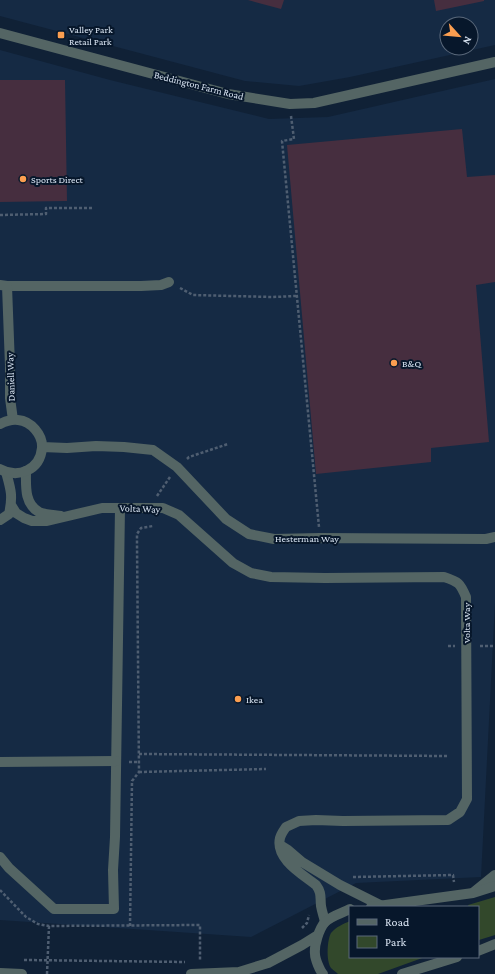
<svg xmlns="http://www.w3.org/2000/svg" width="495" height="974" font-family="'Crimson Pro',serif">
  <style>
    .built { fill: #152a44; fill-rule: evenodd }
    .green { fill: #32482b }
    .building { fill: #462e3f }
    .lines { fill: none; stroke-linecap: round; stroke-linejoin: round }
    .path { stroke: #4f5e71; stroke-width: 2.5; stroke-dasharray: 3 2; stroke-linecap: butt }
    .service { stroke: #546564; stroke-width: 10 }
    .pedestrian { stroke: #546564; stroke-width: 10 }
    .minor { stroke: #546564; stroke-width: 10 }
    .tertiary { stroke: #546564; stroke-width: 10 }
    .poi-dot { fill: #fb9e50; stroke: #07172b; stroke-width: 1.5 }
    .labels { text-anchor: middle; stroke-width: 4; stroke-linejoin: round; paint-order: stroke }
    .poi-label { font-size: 10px; fill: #dae5f3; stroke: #07172b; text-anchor: start }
    .street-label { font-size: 10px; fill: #dae5f3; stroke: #07172b }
  </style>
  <rect width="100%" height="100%" fill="#102136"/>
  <path class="built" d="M0,0H495V45L350,77L299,86L245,81L0,16ZM447,24H471V48H447Z
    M0,50L110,80L269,119L328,117L495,79V603L481,877L356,883L251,937L0,920Z"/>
  <path class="green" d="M495,897V935L479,940L478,907H469L468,905Z
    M350,921V957H425L378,974H338C336,972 333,970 331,968C326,961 327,940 331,933C336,927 343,924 350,921Z"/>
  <path class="building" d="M248,0H284L281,9Z
    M434,0H484V1L436,11Z
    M0,80H65L67,201L0,202Z
    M462,129L467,177L495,175V282L476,285L489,442L431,448V462L316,474L287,145Z"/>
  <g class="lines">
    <path class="path" d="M291,116L294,139L282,141L319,527
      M0,215L46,214V208H94
      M180,288L193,295L273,297L296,296
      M187,459L189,457L228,444
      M157,496L170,477
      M448,646H455
      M480,646H495
      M139,754L447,756
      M129,762H139
      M139,772L266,769
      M353,877L453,875L454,882
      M0,890L26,917L38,924L49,926L200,925V961
      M130,926L132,781L139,772L137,543V534L141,528L153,526
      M302,928L307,923L309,915
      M24,960L185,962
      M47,974L49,926"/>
    <path class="service" d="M7,286H141L161,285L169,282
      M26,471C26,485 24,504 39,512C45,515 54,515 61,516
      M11,505L16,513L24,518L32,521H47L102,508H163L179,515L233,563L251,573L271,577L325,578L444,577C459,582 460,583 466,597L467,799L460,812L448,820L343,821L316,820L299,821L286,827C284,830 281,834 280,838C275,859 302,874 316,885C322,893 320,897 321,906C322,912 324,917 325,922
      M0,520L9,514C13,496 11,490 6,472
      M280,845L288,850L302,862L340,885L382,906
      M0,857L9,868L54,909H114L113,870L115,837L120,508"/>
    <path class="pedestrian" d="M0,762L116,761"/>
    <path class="minor" d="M0,285L7,286L10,366V398L13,420
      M0,424C6,421 11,419 18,420C31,421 43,435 42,448C40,470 18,479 0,469
      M42,447L67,448L96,446L124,447L153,450L177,467L226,519L249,534L274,539L320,538L486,539L495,537
      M474,892L495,875"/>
    <path class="tertiary" d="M0,33L228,94L290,104L314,103L495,62
      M371,907L473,893L495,886
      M478,951L495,944
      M0,973L22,974
      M191,974L239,972L268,963L302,945L318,935
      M323,974C320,971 315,959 315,954C314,945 319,929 325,922C331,916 342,913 350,909
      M402,974L457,957"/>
  </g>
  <g class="poi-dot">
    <rect x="57" y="31" width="8" height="8" rx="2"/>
    <circle cx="23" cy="179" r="4"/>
    <circle cx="394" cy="363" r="4"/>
    <circle cx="238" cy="699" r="4"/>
  </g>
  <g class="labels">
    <g class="poi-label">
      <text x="69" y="33">Valley Park<tspan x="69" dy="12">Retail Park</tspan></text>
      <text x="31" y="183">Sports Direct</text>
      <text x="402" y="367">B&amp;Q</text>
      <text x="246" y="703">Ikea</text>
    </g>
    <g class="street-label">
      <text transform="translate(199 85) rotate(14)" y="4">Beddington Farm Road</text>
      <text transform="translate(10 377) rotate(-92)" y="4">Daniell Way</text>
      <text transform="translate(140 508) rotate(2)" y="4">Volta Way</text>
      <text x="307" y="542">Hesterman Way</text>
      <text transform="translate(466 623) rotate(-90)" y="4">Volta Way</text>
    </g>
  </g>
  <rect x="349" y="906" width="130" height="52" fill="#07172b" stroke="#5b697b"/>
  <rect x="357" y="919" width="20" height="6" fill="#546564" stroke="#5b697b"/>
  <text x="385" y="926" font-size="12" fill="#dae5f3">Road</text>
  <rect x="357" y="936" width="20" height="12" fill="#32482b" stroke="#5b697b"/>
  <text x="385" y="946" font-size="12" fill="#dae5f3">Park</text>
  <g transform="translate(459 36) rotate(117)"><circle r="19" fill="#07172b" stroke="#5b697b"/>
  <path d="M0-3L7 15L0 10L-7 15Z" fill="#fb9e50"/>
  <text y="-6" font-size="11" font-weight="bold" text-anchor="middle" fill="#dae5f3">N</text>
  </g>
</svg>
